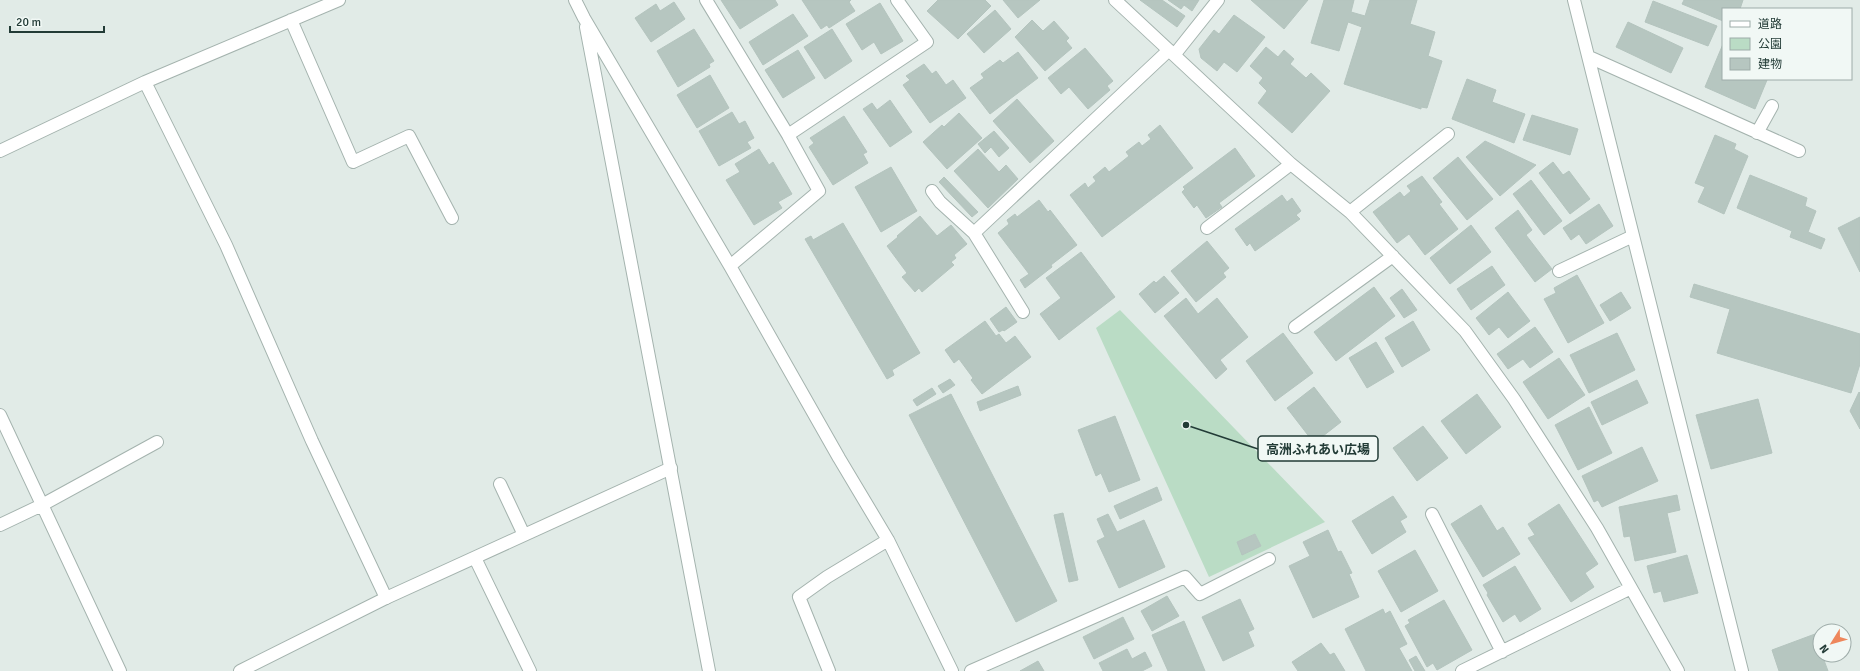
<svg xmlns="http://www.w3.org/2000/svg" width="1860" height="671" font-family="Signika,'Noto Sans JP',sans-serif">
  <style>
    .green { fill: #badcc5; fill-rule: evenodd }
    .building { fill: #b6c6c0; stroke: #b4c4be }
    .lines { fill: none; stroke-linecap: round; stroke-linejoin: round }
    .service-casing { stroke: #a4b3ae; stroke-width: 14 }
    .minor-casing { stroke: #a4b3ae; stroke-width: 14 }
    .service { stroke: #fff; stroke-width: 12 }
    .minor { stroke: #fff; stroke-width: 12 }
    .leader { fill: none; stroke: #223b36; stroke-width: 1.5 }
    .callout-dot { fill: #223b36; stroke: #f1f8f5; stroke-width: 1.5 }
    .callout { fill: #f1f8f5; stroke: #223b36; stroke-width: 1.5 }
    .callout-label { font-size: 13px; text-anchor: middle; font-weight: bold; fill: #223b36 }
  </style>
  <rect width="100%" height="100%" fill="#e1ebe7"/>
  <path class="green" d="M1120,310L1325,522L1209,577L1096,328ZM1255,534L1261,546L1243,554L1237,542Z"/>
  <path class="building" d="M721,0H775L778,5L740,29Z
    M802,0H851L849,2L855,11L829,28L827,25L821,29Z
    M938,0H985L991,6L958,39L927,11Z
    M1003,0H1040L1018,18Z
    M1140,0H1162L1185,16L1177,27Z
    M1168,0H1199L1192,11L1184,5L1181,9Z
    M1251,0H1308L1284,29Z
    M1324,0H1354L1351,12L1365,16L1370,0H1417L1410,24L1435,32L1428,56L1442,61L1427,108L1421,107V109L1344,84L1362,27L1348,22L1339,51L1311,43Z
    M1684,0H1743L1740,9H1723V21L1682,4Z
    M1653,1L1717,26L1708,46L1645,22Z
    M674,2L685,19L651,42L635,18L656,4L660,11Z
    M880,3L903,41L881,54L874,42L862,50L846,24Z
    M995,10L1011,29L984,53L967,34Z
    M793,14L808,36L763,65L749,42Z
    M1234,15L1265,37L1237,72L1224,62L1217,71L1201,58L1199,49L1214,30L1219,34Z
    M1032,20L1043,31L1054,21L1069,38L1066,41L1072,48L1045,71L1015,37Z
    M1628,22L1683,48L1671,73L1616,47Z
    M694,29L714,61L709,64L710,67L678,87L657,51Z
    M832,29L852,61L825,79L804,47Z
    M1723,44V79H1764L1767,80L1755,109L1705,87Z
    M1266,47L1278,57L1284,50L1294,59L1290,64L1306,78L1311,73L1330,91L1292,133L1258,103L1267,91L1259,83L1263,78L1250,66Z
    M1085,48L1113,81L1107,86L1110,90L1088,109L1069,87L1061,94L1048,78Z
    M798,50L815,78L783,98L765,70Z
    M1018,52L1038,78L990,114L970,88L984,78L981,74L1000,60L1003,63Z
    M924,64L932,74L936,71L946,85L953,80L966,98L930,123L903,85L910,80L906,76Z
    M710,75L729,108L697,128L677,95Z
    M1467,79L1496,90L1492,102L1525,114L1514,143L1452,119Z
    M1017,99L1054,141L1030,163L993,121Z
    M890,100L912,132L890,147L863,109L872,103L877,110Z
    M732,112L739,124L745,121L754,138L747,142L751,148L719,166L699,131Z
    M959,113L982,138L947,169L923,142L942,125L944,127Z
    M1532,115L1578,129L1570,155L1523,140Z
    M844,116L867,152L863,154L868,163L833,185L809,147L814,143L810,138Z
    M1160,125L1193,168L1102,237L1070,195L1085,183L1088,188L1096,181L1093,177L1105,167L1109,172L1129,156L1126,152L1139,142L1142,146L1151,139L1148,135Z
    M994,131L1009,148L999,157L991,147L985,153L978,144Z
    M1715,135L1736,144L1734,149L1748,156L1724,214L1698,202L1705,187L1695,183Z
    M1485,141L1536,165L1500,196L1466,157Z
    M1235,148L1255,176L1219,203L1222,207L1206,218L1197,205L1194,208L1182,192L1185,189L1183,187Z
    M759,149L769,165L773,162L792,194L778,202L782,208L754,225L726,180L740,172L735,164Z
    M978,149L999,172L1006,165L1018,179L988,208L954,171Z
    M1458,157L1493,199L1467,220L1433,178Z
    M1553,162L1563,175L1569,171L1590,199L1570,214L1539,173Z
    M891,167L917,211L881,232L855,187Z
    M1750,175L1807,198L1805,206L1816,211L1808,232L1825,239L1821,249L1790,237L1792,231L1737,208Z
    M1422,176L1442,202L1439,204L1458,229L1425,255L1409,234L1397,243L1373,212L1400,192L1404,197L1411,191L1407,186Z
    M944,177L978,212L972,217L939,182Z
    M1531,180L1562,221L1544,235L1513,194Z
    M1282,195L1287,202L1292,198L1301,211L1296,215L1300,219L1255,251L1250,243L1247,246L1235,229Z
    M1039,200L1048,212L1050,210L1077,245L1051,265L1052,267L1025,288L1020,280L1029,274L998,233L1009,224L1007,220L1015,214L1017,217Z
    M1599,204L1613,226L1586,244L1579,234L1571,240L1563,228Z
    M1518,210L1532,230L1526,235L1552,269L1535,282L1495,228Z
    M920,216L937,236L951,225L967,244L954,255L956,258L951,262L954,265L922,292L919,288L915,292L902,277L907,273L887,246L898,237L897,236Z
    M1860,217V272L1838,228Z
    M843,223L920,353L892,370L894,375L887,379L805,239L811,236L813,240Z
    M1471,225L1491,252L1450,284L1430,258Z
    M1207,241L1229,268L1223,273L1226,277L1196,302L1171,271Z
    M1081,252L1115,297L1059,340L1040,314L1061,298L1046,278Z
    M1492,266L1505,285L1471,310L1457,289Z
    M1577,275L1604,323L1568,343L1544,299L1556,293L1554,288Z
    M1164,276L1179,293L1155,313L1139,294L1154,281L1156,283Z
    M1694,284L1860,334V364L1851,393L1717,353L1730,309L1690,297Z
    M1374,287L1395,316L1336,361L1314,332Z
    M1402,289L1417,310L1404,318L1390,298Z
    M1508,292L1530,321L1508,338L1499,327L1489,335L1476,318Z
    M1621,292L1631,308L1610,321L1600,305Z
    M1186,298L1198,314L1217,298L1248,337L1220,360L1227,369L1216,379L1164,316Z
    M1006,307L1017,322L1004,331L1003,330L999,332L990,319Z
    M985,321L996,336L999,334L1006,343L1015,336L1031,357L982,394L971,380L973,378L959,359L954,363L945,350Z
    M1413,321L1430,350L1402,367L1385,338Z
    M1535,327L1553,352L1530,368L1523,359L1508,369L1497,354Z
    M1283,333L1313,373L1275,401L1246,361Z
    M1617,333L1635,370L1589,393L1570,355Z
    M1376,342L1394,372L1367,388L1349,358Z
    M1559,358L1585,395L1548,419L1523,382Z
    M950,379L955,385L943,393L938,386Z
    M1637,380L1648,403L1602,425L1591,402Z
    M1018,386L1021,395L980,411L977,402Z
    M1314,387L1341,422L1314,443L1287,408Z
    M932,388L936,394L917,406L913,400Z
    M1859,392L1860,393V429L1850,411Z
    M951,394L1057,601L1016,622L909,415Z
    M1477,394L1501,427L1466,454L1441,421Z
    M1758,399L1772,453L1711,469L1696,415Z
    M1589,407L1612,453L1578,470L1555,425Z
    M1115,416L1140,480L1109,492L1101,473L1096,476L1078,430Z
    M1423,426L1448,458L1417,481L1393,448Z
    M1642,447L1658,481L1602,507L1598,500L1594,502L1582,476Z
    M1157,487L1162,500L1120,519L1114,506Z
    M1677,495L1680,510L1667,513L1676,552L1635,561L1630,536L1624,537L1619,507Z
    M1393,496L1407,517L1400,521L1406,532L1372,554L1352,521Z
    M1559,504L1598,564L1585,573L1594,587L1571,602L1528,538L1535,535L1528,524Z
    M1481,505L1497,531L1503,527L1520,554L1483,577L1451,524Z
    M1063,513L1078,580L1069,582L1054,515Z
    M1108,514L1117,532L1144,520L1165,567L1119,588L1097,541L1105,537L1097,519Z
    M1328,530L1338,552L1341,551L1352,573L1349,574L1359,597L1313,618L1289,566L1310,556L1303,542Z
    M1255,534L1261,546L1242,555L1237,542Z
    M1415,550L1438,591L1401,612L1378,571Z
    M1687,555L1698,593L1664,602L1661,591L1654,593L1647,566Z
    M1515,566L1541,609L1520,622L1515,614L1503,622L1487,595L1488,593L1483,585Z
    M1167,596L1179,616L1152,631L1141,611Z
    M1240,599L1254,629L1248,632L1254,646L1223,661L1202,617Z
    M1444,600L1472,650L1437,670L1433,663L1427,667L1405,626L1410,623L1408,620Z
    M1383,609L1385,614L1390,611L1407,644L1399,648L1412,671H1366L1345,629Z
    M1123,617L1134,639L1094,659L1083,637Z
    M1184,621L1205,671H1168L1152,635Z
    M1815,634L1820,649V655H1822L1828,671H1779L1772,650Z
    M1321,643L1330,655L1334,653L1345,671H1298L1292,662Z
    M1127,649L1132,659L1145,652L1152,666L1142,671H1103L1099,663Z
    M1416,656L1425,671H1415L1409,660Z
    M1038,661L1044,671H1020Z"/>
  <g class="lines">
    <defs>
      <path id="service" d="M500,484L524,535
        M475,558L530,671
        M240,671L386,598L671,468"/>
      <path id="minor" d="M575,0L584,18L730,266L839,458L888,540L952,671
        M706,0L788,135L819,191L730,266
        M1115,0L1291,164L1350,212L1465,331L1514,399L1597,528L1678,671
        M1574,0L1742,671
        M291,20L353,162L409,136L452,218
        M586,27L709,671
        M1175,54L1218,0
        M1589,57L1799,151
        M145,82L226,245L312,441L386,598
        M1757,133L1772,106
        M788,135L927,42L897,0
        M0,151L145,82L339,0
        M932,191L940,202L974,233L1169,50
        M1350,212L1448,134
        M1207,228L1291,164
        M974,233L1023,312
        M1559,271L1633,236
        M1295,327L1393,256
        M0,415L120,671
        M1432,514L1502,652
        M0,525L42,505L157,442
        M829,671L799,597L827,577L888,540
        M971,671L1185,577L1200,594L1269,559
        M1462,671L1631,588"/>
    </defs>
    <use href="#service" class="service-casing"/>
    <use href="#minor" class="minor-casing"/>
    <use href="#service" class="service"/>
    <use href="#minor" class="minor"/>
  </g>
  <path class="leader" d="M1186 425L1258 449"/>
  <circle class="callout-dot" cx="1186" cy="425" r="4"/>
  <rect class="callout" x="1258" y="436" width="120" height="25" rx="4"/>
  <g class="callout-label">
    <text x="1318" y="454">高洲ふれあい広場</text>
  </g>
  <rect x="1722" y="8" width="130" height="72" fill="#f1f8f5" stroke="#9eaca9"/>
  <rect x="1730" y="21" width="20" height="6" fill="#ffffff" stroke="#9eaca9"/>
  <text x="1758" y="28" font-size="12" fill="#223b36">道路</text>
  <rect x="1730" y="38" width="20" height="12" fill="#badcc5" stroke="#9eaca9"/>
  <text x="1758" y="48" font-size="12" fill="#223b36">公園</text>
  <rect x="1730" y="58" width="20" height="12" fill="#b6c6c0" stroke="#9eaca9"/>
  <text x="1758" y="68" font-size="12" fill="#223b36">建物</text>
  <g transform="translate(1832 643) rotate(233)"><circle r="19" fill="#f1f8f5" stroke="#9eaca9"/>
  <path d="M0-3L7 15L0 10L-7 15Z" fill="#ee875c"/>
  <text y="-6" font-size="11" font-weight="bold" text-anchor="middle" fill="#223b36">N</text>
  </g>
  <path d="M10 26v6h94v-6" fill="none" stroke="#223b36" stroke-width="2"/>
  <text x="16" y="26" font-size="12" fill="#223b36" stroke="#f1f8f5" stroke-width="3" paint-order="stroke">20 m</text>
</svg>
